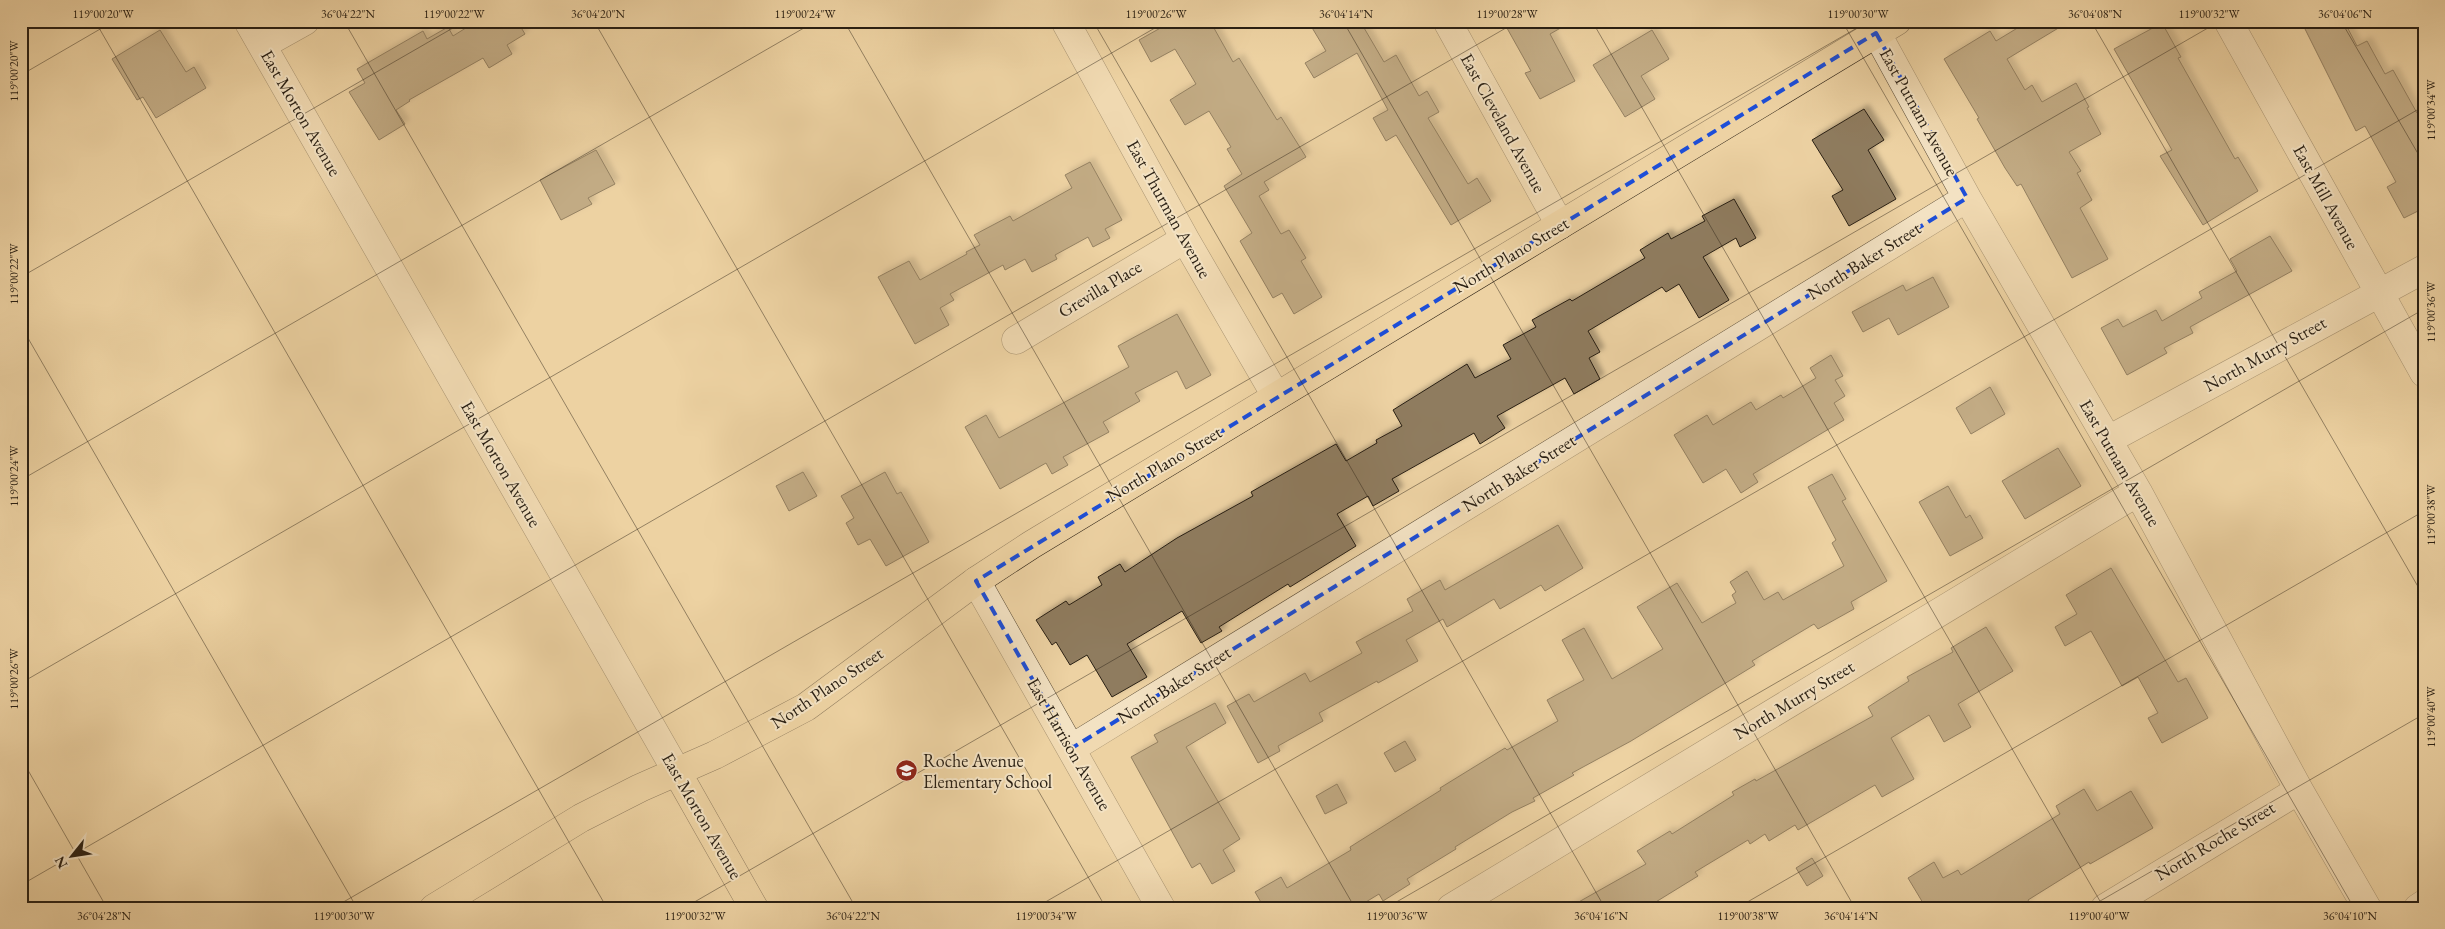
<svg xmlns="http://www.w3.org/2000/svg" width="2445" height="929" font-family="'EB Garamond',serif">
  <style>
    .building { fill: #8f7c5e; stroke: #291f13; filter: url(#shadow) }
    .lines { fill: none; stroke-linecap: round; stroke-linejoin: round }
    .minor-casing { stroke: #5a4c37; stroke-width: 29 }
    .major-casing { stroke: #291f13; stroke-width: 29 }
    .minor { stroke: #f3e2c3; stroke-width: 28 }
    .major { stroke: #edd2a3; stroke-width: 28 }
    .marked { fill: none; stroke: #1d4ed8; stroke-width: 4; stroke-dasharray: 10 6; stroke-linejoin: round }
    .ticks { fill: none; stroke: #291f13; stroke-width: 1; stroke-opacity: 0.45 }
    .labels { text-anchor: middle; stroke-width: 4; stroke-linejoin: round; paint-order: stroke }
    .street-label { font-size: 18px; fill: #291f13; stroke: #f3e2c3 }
    .poi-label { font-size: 18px; fill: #291f13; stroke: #f3e2c3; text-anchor: start }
    .neatline { fill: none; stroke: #291f13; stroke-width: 2 }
    .ticks-label { font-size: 12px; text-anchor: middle; fill: #291f13 }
  </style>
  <defs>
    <filter id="shadow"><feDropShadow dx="4.5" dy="-4.5" stdDeviation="2.5" flood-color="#0004"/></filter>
  </defs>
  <rect width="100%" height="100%" fill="#edd2a3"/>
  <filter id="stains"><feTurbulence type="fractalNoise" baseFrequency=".004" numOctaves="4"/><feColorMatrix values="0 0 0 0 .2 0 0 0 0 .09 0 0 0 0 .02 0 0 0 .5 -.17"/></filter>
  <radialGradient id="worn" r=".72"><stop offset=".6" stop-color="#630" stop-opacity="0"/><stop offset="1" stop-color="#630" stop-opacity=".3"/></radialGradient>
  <path class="building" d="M477,21H517L525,34L507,45L512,54L489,68L483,58L409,100L410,101L396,110L405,124L379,140L349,92L365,83L357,69L423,31L427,39L448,27L453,36Z
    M1173,21H1210L1233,62L1239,58L1277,120L1281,117L1306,157L1264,182L1269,190L1259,196L1281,234L1289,230L1306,258L1301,261L1322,297L1294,314L1282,293L1273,298L1240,241L1252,233L1224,186L1242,174L1227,149L1231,147L1209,111L1185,125L1170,100L1196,84L1175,49L1151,62L1139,40Z
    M1308,21H1360L1384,62L1396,55L1419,96L1427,91L1439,112L1428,118L1468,184L1477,178L1491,201L1451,225L1396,135L1386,141L1373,118L1388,110L1357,53L1314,78L1305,63L1326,51Z
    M1503,21H1573L1550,34L1575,81L1540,99L1525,73L1531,71Z
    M2029,21H2070L2007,59L2025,90L2032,85L2042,102L2076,83L2089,107L2087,108L2101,134L2069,152L2081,171L2077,173L2092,200L2080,208L2108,259L2072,278L2021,184L2017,186L2005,168L1977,119L1979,118L1944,59L1990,31L1996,41Z
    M2301,21H2344L2357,46L2367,41L2385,74L2393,70L2417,113L2424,109V208L2404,218L2387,187L2396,182L2365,126L2356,131Z
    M2162,23L2181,57L2178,58L2235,159L2238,157L2258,191L2203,225L2160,156L2172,150L2114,49Z
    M160,30L186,72L194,67L206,88L156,118L143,97L137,100L112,59Z
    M1652,30L1669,59L1641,76L1655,99L1625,117L1593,65Z
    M1864,109L1884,140L1868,150L1896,199L1849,226L1832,196L1843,190L1812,140Z
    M596,150L615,184L588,198L592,204L561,220L540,180Z
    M1090,162L1122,220L1105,229L1110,238L1093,247L1088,237L1055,255L1057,259L1032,272L1025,259L1005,270L1003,265L950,294L954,300L940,308L949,325L915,344L878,277L909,261L920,280L967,254L966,252L980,245L974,235L1010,216L1013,221L1072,188L1065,175Z
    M1734,199L1756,238L1740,247L1736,238L1703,257L1729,300L1699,318L1679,284L1666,292L1662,287L1588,331L1600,352L1589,358L1600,379L1574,394L1565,378L1497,416L1505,428L1480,444L1474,433L1392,479L1399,491L1373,506L1368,496L1337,514L1356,546L1290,587L1288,584L1219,627L1222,631L1201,643L1182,611L1127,644L1147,677L1112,697L1087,655L1070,665L1056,642L1052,645L1036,620L1066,601L1069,605L1102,585L1098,577L1120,564L1125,572L1177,538L1253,496L1251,492L1336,444L1346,461L1377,443L1376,440L1402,426L1393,410L1467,364L1475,378L1511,359L1503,345L1536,327L1532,320L1570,299L1572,301L1645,258L1640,250L1668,233L1671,239L1705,221L1702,216Z
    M2270,236L2292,271L2190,327L2193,333L2164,348L2167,353L2127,375L2101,328L2118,319L2123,327L2156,310L2162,321L2202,298L2199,292L2237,271L2230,259Z
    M1933,277L1949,307L1898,335L1889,318L1863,332L1852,312L1903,285L1906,291Z
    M1177,314L1211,375L1186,389L1177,371L1135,393L1140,401L1103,422L1109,432L1063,457L1068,465L1052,474L1046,463L1000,489L965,427L986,415L999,438L1129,367L1118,346Z
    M1831,355L1843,376L1835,380L1845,396L1834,403L1844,420L1753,474L1758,482L1741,493L1726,469L1703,483L1674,435L1707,415L1713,425L1751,402L1756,410L1781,395L1783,398L1816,378L1810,368Z
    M1990,387L2005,414L1971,434L1956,408Z
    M2058,448L2081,486L2025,519L2002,481Z
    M803,472L817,496L789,511L776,486Z
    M885,472L897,494L901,492L929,542L886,566L870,539L858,545L846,523L854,518L841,496Z
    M1832,474L1846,499L1842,501L1887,581L1851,602L1854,609L1818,629L1814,624L1752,661L1755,665L1631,741L1572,773L1574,775L1533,798L1535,801L1512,812L1455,847L1456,849L1407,879L1410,884L1383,901L1379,894L1356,908H1255L1262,904L1255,892L1281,877L1287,888L1351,850L1350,847L1441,790L1440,788L1505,748L1507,750L1558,721L1547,700L1584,680L1562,640L1584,628L1612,679L1663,649L1637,607L1677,583L1702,623L1736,603L1732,595L1736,592L1730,582L1747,571L1764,600L1778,592L1783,600L1844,566L1832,543L1836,540L1808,487Z
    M1948,486L1966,518L1970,515L1983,538L1950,556L1919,502Z
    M1558,525L1583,568L1545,591L1541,585L1500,609L1494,599L1447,627L1443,619L1406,640L1418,661L1378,683L1377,681L1319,713L1323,721L1278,746L1280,751L1258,763L1227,706L1249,694L1254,702L1305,673L1310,682L1362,653L1356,642L1413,611L1407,599L1440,580L1445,590Z
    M2111,568L2178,682L2186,678L2208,718L2162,743L2148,718L2158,713L2138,677L2122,686L2091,631L2065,646L2055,627L2077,614L2066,595Z
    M1986,627L2013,671L1958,704L1971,727L1944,742L1929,715L1891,738L1914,779L1882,797L1875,785L1798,830L1795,825L1769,841L1765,834L1750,844L1748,840L1695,872L1698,876L1646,908H1568L1646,864L1637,851L1670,831L1672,834L1734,795L1732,792L1755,779L1756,781L1873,716L1868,707L1909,681L1907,677L1953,652L1951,648Z
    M1215,703L1226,723L1186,747L1240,839L1223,850L1235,871L1212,884L1200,863L1192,868L1131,757L1158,742L1154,735Z
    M1405,741L1416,760L1395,772L1384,753Z
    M1337,784L1347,803L1325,814L1316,796Z
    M2084,789L2097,811L2131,791L2153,828L2090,864L2089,862L2028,900L2029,902L2019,908H1926L1908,878L1934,862L1943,878L1958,870L1961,875L2060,814L2056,806Z
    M1812,858L1823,876L1807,886L1796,868Z"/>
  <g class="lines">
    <defs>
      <path id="minor" d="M248,21L677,772
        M1065,21L1185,239L1276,396
        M1447,21L1560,225
        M1870,21L1967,198L2138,492L2299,790L2367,908
        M2228,21L2424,373
        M262,45L305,21
        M1016,340L1185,239
        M2108,440L2424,269
        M976,581L1161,908
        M1072,748L1967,198
        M1451,908L2138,492
        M2105,908L2299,790
        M2418,908L2424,904"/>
      <path id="major" d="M677,772L754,908
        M434,908L581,818L640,788L715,755L806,707L976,581L1031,545L1897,21"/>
    </defs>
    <use href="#minor" class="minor-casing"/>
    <use href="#major" class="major-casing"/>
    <use href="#minor" class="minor"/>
    <use href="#major" class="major"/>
  </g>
  <path d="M0 0H2445V929H0ZM1876,33L1967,198L1072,748L976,581Z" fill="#edd2a3" fill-opacity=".55" fill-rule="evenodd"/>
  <path class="marked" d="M1876,33L1967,198L1072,748L976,581Z"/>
  <path class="ticks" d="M95,21L607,908M344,21L856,908M594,21L1106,908M844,21L1355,908M1093,21L1605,908M1343,21L1855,908M1592,21L2104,908M1842,21L2354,908M2091,21L2424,597M2341,21L2424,164M21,75L114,21M21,277L465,21M21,326L357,908M21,480L816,21M21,683L1167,21M21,758L107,908M21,885L1518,21M333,908L1869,21M684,908L2220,21M1035,908L2424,106M1386,908L2424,309M1737,908L2424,511M2088,908L2424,714"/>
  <defs>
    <symbol id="school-disc" viewBox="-11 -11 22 22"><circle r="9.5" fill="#8f2418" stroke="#f3e2c3"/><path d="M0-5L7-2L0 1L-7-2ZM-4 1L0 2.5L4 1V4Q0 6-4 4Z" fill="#fff"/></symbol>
  </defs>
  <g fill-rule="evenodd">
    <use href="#school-disc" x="894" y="758" width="25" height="25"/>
  </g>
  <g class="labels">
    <g class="street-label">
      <text transform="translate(1919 112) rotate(61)" y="6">East Putnam Avenue</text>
      <text transform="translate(301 113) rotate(60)" y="6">East Morton Avenue</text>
      <text transform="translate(1503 123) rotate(61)" y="6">East Cleveland Avenue</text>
      <text transform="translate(2326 197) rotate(61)" y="6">East Mill Avenue</text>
      <text transform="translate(1169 209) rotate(61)" y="6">East Thurman Avenue</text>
      <text transform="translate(1511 255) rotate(-31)" y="6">North Plano Street</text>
      <text transform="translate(1864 261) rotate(-32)" y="6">North Baker Street</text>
      <text transform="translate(1100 289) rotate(-31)" y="6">Grevilla Place</text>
      <text transform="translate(2265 354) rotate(-29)" y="6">North Murry Street</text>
      <text transform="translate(2120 463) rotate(60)" y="6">East Putnam Avenue</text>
      <text transform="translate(501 464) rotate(60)" y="6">East Morton Avenue</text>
      <text transform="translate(1164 464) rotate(-31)" y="6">North Plano Street</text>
      <text transform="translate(1519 473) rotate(-32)" y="6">North Baker Street</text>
      <text transform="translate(1174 685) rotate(-32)" y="6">North Baker Street</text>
      <text transform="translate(827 688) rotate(-34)" y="6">North Plano Street</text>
      <text transform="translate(1794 700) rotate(-31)" y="6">North Murry Street</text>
      <text transform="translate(1069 744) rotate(60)" y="6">East Harrison Avenue</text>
      <text transform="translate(702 816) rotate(60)" y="6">East Morton Avenue</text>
      <text transform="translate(2215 841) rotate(-31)" y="6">North Roche Street</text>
    </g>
    <g class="poi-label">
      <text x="923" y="767">Roche Avenue<tspan x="923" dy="21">Elementary School</tspan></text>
    </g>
  </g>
  <rect width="2445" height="929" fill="none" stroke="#edd2a3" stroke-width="55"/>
  <g transform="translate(72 856) rotate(240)" stroke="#f3e2c3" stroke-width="4" paint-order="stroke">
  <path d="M0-4L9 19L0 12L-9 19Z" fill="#291f13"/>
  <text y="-8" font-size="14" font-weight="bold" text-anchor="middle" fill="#291f13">N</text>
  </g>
  <rect x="28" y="28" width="2390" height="874" class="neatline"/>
  <g class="ticks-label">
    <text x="103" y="18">119°00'20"W</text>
    <text x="348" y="18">36°04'22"N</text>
    <text x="454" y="18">119°00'22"W</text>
    <text x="598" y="18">36°04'20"N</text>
    <text x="805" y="18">119°00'24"W</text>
    <text x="1156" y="18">119°00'26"W</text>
    <text x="1346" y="18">36°04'14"N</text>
    <text x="1507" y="18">119°00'28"W</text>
    <text x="1858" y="18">119°00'30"W</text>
    <text x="2095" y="18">36°04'08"N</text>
    <text x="2209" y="18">119°00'32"W</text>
    <text x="2345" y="18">36°04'06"N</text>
    <text transform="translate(14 71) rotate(-90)" y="4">119°00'20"W</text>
    <text transform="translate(2431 110) rotate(-90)" y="4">119°00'34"W</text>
    <text transform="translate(14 274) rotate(-90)" y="4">119°00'22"W</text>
    <text transform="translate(2431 312) rotate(-90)" y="4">119°00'36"W</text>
    <text transform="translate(14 476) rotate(-90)" y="4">119°00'24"W</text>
    <text transform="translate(2431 515) rotate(-90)" y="4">119°00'38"W</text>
    <text transform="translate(14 679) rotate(-90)" y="4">119°00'26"W</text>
    <text transform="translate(2431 717) rotate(-90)" y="4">119°00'40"W</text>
    <text x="104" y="920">36°04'28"N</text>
    <text x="344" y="920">119°00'30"W</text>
    <text x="695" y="920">119°00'32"W</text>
    <text x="853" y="920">36°04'22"N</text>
    <text x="1046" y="920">119°00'34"W</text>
    <text x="1397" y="920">119°00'36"W</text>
    <text x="1601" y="920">36°04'16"N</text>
    <text x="1748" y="920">119°00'38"W</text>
    <text x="1851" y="920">36°04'14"N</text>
    <text x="2099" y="920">119°00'40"W</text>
    <text x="2350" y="920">36°04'10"N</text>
  </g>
  <rect width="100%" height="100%" filter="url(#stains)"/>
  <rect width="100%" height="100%" fill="url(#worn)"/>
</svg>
